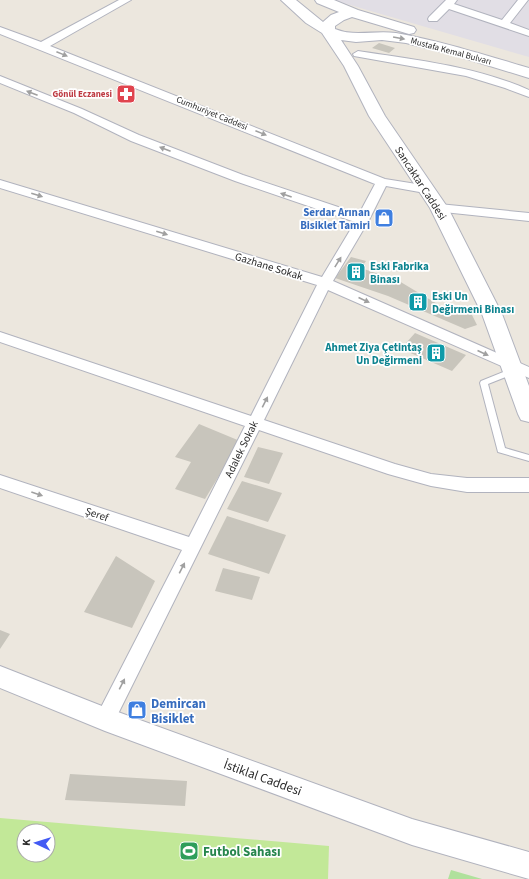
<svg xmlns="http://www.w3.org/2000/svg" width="529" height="879" font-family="'Source Sans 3',sans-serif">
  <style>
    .industrial { fill: #e1dee5 }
    .green { fill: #b0e19c }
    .pitch { fill: #c2e898; fill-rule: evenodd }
    .building { fill: #c8c5bc }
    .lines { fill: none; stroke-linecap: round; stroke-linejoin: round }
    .service-casing { stroke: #b1b3be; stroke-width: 2 }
    .minor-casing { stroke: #b1b3be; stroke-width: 2 }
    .tertiary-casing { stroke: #b1b3be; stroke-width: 2 }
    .secondary-casing { stroke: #b1b3be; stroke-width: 2 }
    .service { fill: #fff; fill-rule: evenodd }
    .minor { fill: #fff; fill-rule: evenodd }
    .tertiary { fill: #fff; fill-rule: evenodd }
    .secondary { fill: #fff; fill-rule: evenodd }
    .oneway { fill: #a0a0a0 }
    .labels { text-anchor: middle; stroke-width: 3.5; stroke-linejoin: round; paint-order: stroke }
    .far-street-label { font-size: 9px; fill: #2b2b2b; stroke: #fff }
    .far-health-label { font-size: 9px; font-weight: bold; fill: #be3a42; stroke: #fff; text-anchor: end }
    .street-label { font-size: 11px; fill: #2b2b2b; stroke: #fff }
    .shop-label { font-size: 11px; font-weight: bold; fill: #366cbe; stroke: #fff; text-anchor: end }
    .culture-label { font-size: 11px; font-weight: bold; fill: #0d838f; stroke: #fff; text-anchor: start }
    .near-shop-label { font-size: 13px; font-weight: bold; fill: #366cbe; stroke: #fff; text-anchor: start }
    .near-street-label { font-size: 13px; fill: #2b2b2b; stroke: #fff }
    .near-leisure-label { font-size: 13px; font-weight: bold; fill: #27864d; stroke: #fff; text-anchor: start }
  </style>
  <rect width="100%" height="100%" fill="#ece7de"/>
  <path class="industrial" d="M333,0H529V57L374,12Z"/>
  <path class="green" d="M451,870L482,879H448Z"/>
  <path class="pitch" d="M0,818L329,846L328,879H0ZM24,831H48V855H24Z"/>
  <path class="building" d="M379,43L395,48L389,53L372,48Z
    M351,257L366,261L361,268L399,281L449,311L468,307L477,325L465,329L388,296L335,278Z
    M415,333L466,355L452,371L406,351L411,345L406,343Z
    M199,424L240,441L205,499L175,489L191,462L175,457Z
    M258,447L283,453L269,484L244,477Z
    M242,481L282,493L268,522L227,509Z
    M227,516L286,535L269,574L208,554Z
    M116,556L155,581L132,628L84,612Z
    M223,568L260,577L252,600L215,591Z
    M0,630L10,634L0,649Z
    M70,774L187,781L185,806L65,800Z"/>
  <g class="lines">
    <defs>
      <path id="service" d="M513,368L516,369L517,371L516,373L488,384L505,448L529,455V461L498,452L480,383L481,381Z"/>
      <path id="minor" d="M119,0H131L50,46L385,179L429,186L431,189L429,192L425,193L386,186L369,220L333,281L529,367V378L328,290L264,420L395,464L431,474L467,478H529V492H467L431,486L388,474L259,430L112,726L105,728L98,726L95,719L182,550L0,488V475L189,537L245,426L0,342V332L251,416L317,285L0,188V180L322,277L355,222L235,181L131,141L74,113L0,83V76L82,109L139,135L243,175L359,214L375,184L0,34V27L41,42Z
        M446,0H457L454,4L502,20L518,0H528L510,23L529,30V36L449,9L437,21H429L428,19L429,17Z
        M358,51C416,60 475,66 529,90V97L505,88L466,76L354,56L353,54Z
        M439,204L529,213V221L434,211L433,208L434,205Z"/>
      <path id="tertiary" d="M0,666L107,708L412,819L529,852V879L412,845L105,731L0,688Z"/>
      <path id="secondary" d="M281,0H296L323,22L331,15L339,12L317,3L315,0H334L358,10L414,27L416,30L414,33L409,34L352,17L344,20L335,26V29C354,37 375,30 396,33C441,41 485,55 529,68V78L454,55L406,43L382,40L356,42L341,40L358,66L385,116L448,208L502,314L529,386V422L521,420L518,414L482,314L430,208L369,116L344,66L322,33L306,23Z"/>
    </defs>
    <use href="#service" class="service-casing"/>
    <use href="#minor" class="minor-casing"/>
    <use href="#tertiary" class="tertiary-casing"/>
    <use href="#secondary" class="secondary-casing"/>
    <use href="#service" class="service"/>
    <use href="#minor" class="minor"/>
    <use href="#tertiary" class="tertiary"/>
    <use href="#secondary" class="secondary"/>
  </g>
  <defs><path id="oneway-solid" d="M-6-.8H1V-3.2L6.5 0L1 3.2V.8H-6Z"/></defs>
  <g class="oneway">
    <use href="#oneway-solid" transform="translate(399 38) rotate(10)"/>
    <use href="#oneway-solid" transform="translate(62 54) rotate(22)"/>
    <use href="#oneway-solid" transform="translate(32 93) rotate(-159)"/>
    <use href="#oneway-solid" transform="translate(261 133) rotate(22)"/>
    <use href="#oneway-solid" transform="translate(165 149) rotate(-159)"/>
    <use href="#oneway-solid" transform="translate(37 195) rotate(17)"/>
    <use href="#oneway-solid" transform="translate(286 195) rotate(-161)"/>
    <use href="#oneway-solid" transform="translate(162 233) rotate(17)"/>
    <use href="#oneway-solid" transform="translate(338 262) rotate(-58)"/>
    <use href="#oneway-solid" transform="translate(364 300) rotate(24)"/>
    <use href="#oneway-solid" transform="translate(483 353) rotate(24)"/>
    <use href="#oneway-solid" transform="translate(265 402) rotate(-63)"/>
    <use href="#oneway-solid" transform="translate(37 494) rotate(19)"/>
    <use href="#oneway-solid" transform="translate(182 568) rotate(-63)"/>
    <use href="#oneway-solid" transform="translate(122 684) rotate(-63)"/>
  </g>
  <defs>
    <symbol id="pharmacy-square" viewBox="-11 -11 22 22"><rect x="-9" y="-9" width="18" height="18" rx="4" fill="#e0444e" stroke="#fff"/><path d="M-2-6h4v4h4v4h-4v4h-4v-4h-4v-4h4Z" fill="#fff"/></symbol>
    <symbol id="shop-square" viewBox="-11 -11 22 22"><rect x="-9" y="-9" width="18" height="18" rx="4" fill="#3f7fe0" stroke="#fff"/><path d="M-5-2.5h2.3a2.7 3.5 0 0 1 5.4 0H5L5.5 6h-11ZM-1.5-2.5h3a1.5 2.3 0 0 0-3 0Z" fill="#fff"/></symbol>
    <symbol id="building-square" viewBox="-11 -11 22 22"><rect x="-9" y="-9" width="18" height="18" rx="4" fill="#0f9aa8" stroke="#fff"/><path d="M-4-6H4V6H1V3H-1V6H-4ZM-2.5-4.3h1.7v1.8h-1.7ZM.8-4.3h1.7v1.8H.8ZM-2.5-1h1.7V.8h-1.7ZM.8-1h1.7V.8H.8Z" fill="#fff"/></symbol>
    <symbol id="stadium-square" viewBox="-11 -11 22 22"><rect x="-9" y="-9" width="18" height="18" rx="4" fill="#2e9e5b" stroke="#fff"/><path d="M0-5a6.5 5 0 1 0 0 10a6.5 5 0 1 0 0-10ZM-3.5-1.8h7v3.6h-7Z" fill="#fff"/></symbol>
  </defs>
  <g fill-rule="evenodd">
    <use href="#pharmacy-square" x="115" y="83" width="22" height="22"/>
    <use href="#shop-square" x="373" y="207" width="22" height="22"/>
    <use href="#building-square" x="345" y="261" width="22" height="22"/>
    <use href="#building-square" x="407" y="291" width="22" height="22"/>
    <use href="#building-square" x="425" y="342" width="22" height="22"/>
    <use href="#shop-square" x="126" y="699" width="22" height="22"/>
    <use href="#stadium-square" x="178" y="840" width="22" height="22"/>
  </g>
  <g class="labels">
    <g class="far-street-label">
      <text transform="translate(451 51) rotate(15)" y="3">Mustafa Kemal Bulvarı</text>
      <text transform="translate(212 113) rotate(22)" y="3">Cumhuriyet Caddesi</text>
    </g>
    <g class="far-health-label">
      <text x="112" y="97">Gönül Eczanesi</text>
    </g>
    <g class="street-label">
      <text transform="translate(421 183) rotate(57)" y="4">Sancaktar Caddesi</text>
      <text transform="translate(269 266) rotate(17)" y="4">Gazhane Sokak</text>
      <text transform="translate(241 449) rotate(-64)" y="4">Adalek Sokak</text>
      <text transform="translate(97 514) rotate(19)" y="4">Şeref</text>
    </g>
    <g class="shop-label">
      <text x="370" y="216">Serdar Arınan<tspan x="370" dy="13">Bisiklet Tamiri</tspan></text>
    </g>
    <g class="culture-label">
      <text x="370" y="270">Eski Fabrika<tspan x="370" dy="13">Binası</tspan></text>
      <text x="432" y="300">Eski Un<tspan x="432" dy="13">Değirmeni Binası</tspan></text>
      <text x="422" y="351" text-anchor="end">Ahmet Ziya Çetintaş<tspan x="422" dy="13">Un Değirmeni</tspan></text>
    </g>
    <g class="near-shop-label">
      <text x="151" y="708">Demircan<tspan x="151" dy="15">Bisiklet</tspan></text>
    </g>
    <g class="near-street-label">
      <text transform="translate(263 777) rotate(20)" y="5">İstiklal Caddesi</text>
    </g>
    <g class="near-leisure-label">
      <text x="203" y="856">Futbol Sahası</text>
    </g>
  </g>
  <g transform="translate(36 843) rotate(274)"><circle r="19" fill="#ffffff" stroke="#aaaaaa"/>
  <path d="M0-3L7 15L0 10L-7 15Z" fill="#435af4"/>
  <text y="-6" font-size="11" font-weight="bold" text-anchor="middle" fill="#2b2b2b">K</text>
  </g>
</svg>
